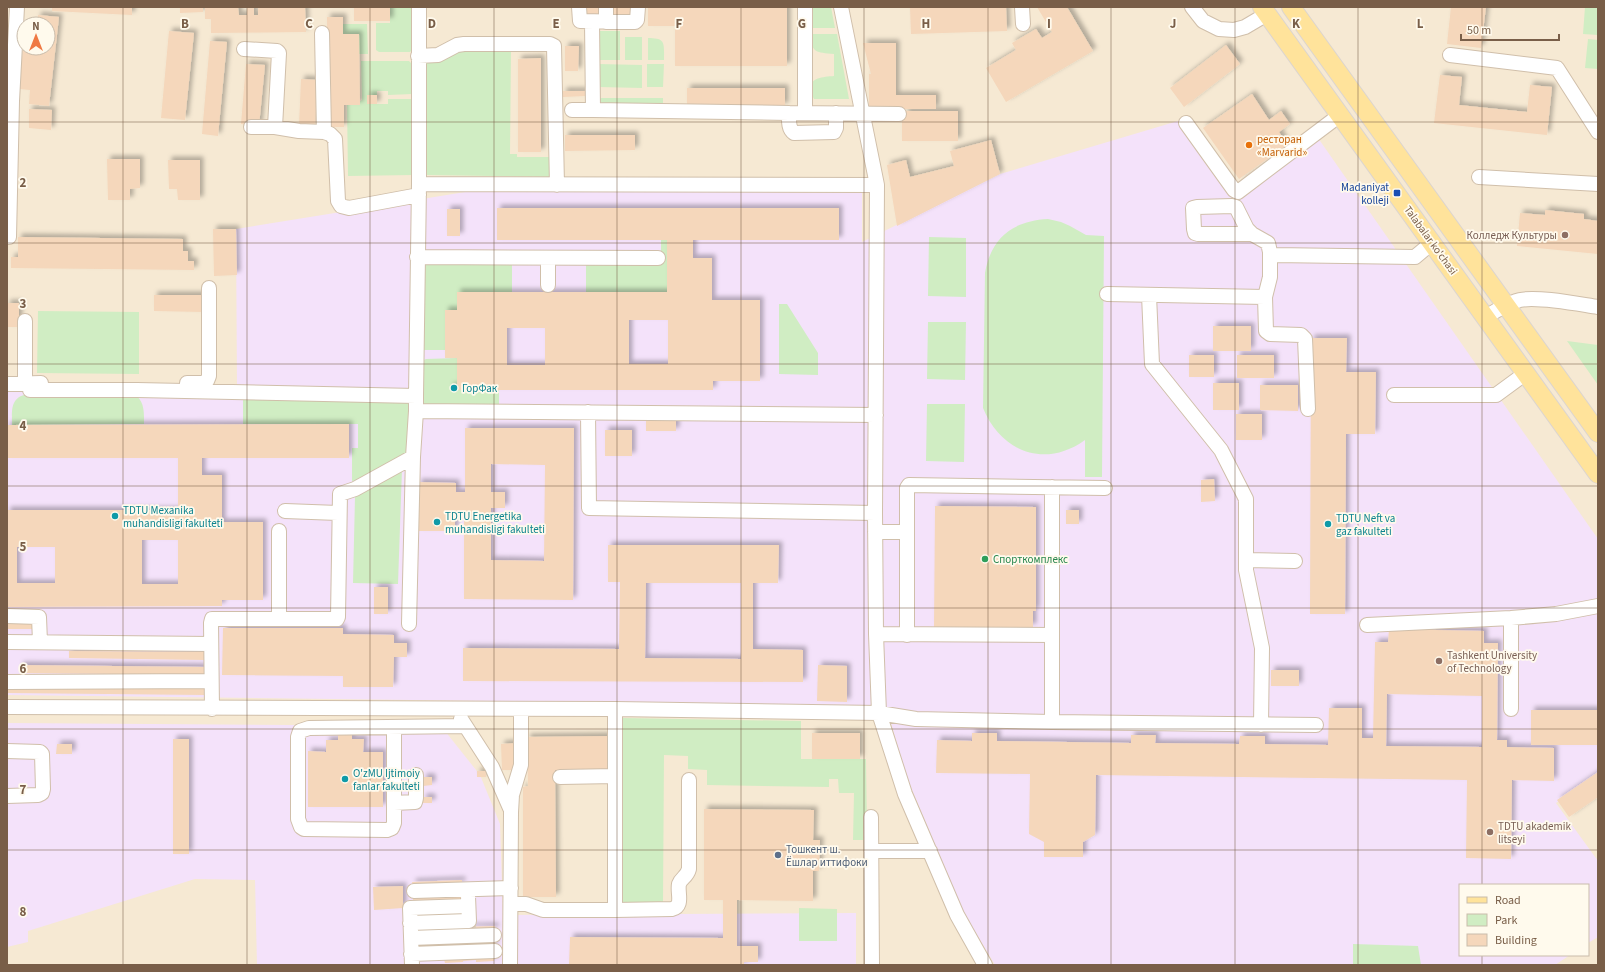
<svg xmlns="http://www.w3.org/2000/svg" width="1605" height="972" font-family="'Source Sans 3',sans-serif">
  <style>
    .residential { fill: #f6e9d3; fill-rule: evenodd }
    .education { fill: #f4e2fa }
    .green { fill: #d0edc3 }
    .building { fill: #f5d7bb; fill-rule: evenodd; filter: url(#shadow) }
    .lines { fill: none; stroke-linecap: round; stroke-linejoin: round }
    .minor-tunnel { stroke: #ddd0be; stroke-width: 14; stroke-dasharray: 14 7; stroke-linecap: butt }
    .minor-casing { stroke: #d0bfaa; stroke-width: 16 }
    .major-casing { stroke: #dcd5cf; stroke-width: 20 }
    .minor { stroke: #fff; stroke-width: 14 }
    .major { stroke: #ffe39b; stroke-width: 18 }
    .grid { fill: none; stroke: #795e48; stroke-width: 1; stroke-opacity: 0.55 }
    .food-dot { fill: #e8710a; stroke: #fffaed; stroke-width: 1.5 }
    .transit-dot { fill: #1a4fb4; stroke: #fffaed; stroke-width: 1.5 }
    .education-dot { fill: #8d6e63; stroke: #fffaed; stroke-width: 1.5 }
    .culture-dot { fill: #0f9aa8; stroke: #fffaed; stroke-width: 1.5 }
    .leisure-dot { fill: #2e9e5b; stroke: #fffaed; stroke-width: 1.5 }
    .service-dot { fill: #5c6f8a; stroke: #fffaed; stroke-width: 1.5 }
    .labels { text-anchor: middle; stroke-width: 3.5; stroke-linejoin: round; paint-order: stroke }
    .food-label { font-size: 11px; fill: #c56008; stroke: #fffaed; text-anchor: start }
    .transit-label { font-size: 11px; fill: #164399; stroke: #fffaed; text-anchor: end }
    .education-label { font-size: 11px; fill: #785e54; stroke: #fffaed; text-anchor: start }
    .street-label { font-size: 11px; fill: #795e48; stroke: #fffaed }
    .culture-label { font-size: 11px; fill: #0d838f; stroke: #fffaed; text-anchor: start }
    .leisure-label { font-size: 11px; fill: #27864d; stroke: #fffaed; text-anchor: start }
    .service-label { font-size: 11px; fill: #4e5e75; stroke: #fffaed; text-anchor: start }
    .grid-label { font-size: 13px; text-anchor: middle; font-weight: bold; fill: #795e48; stroke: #fffaed; stroke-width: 3.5; stroke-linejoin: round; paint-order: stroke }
  </style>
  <defs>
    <filter id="shadow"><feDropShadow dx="3.5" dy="-3.5" stdDeviation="2" flood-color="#0004"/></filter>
  </defs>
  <rect width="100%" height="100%" fill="#fef6e6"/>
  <path class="residential" d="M7,7H1598V965H7ZM24,24H48V48H24ZM1460,885H1588V955H1460Z"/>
  <path class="education" d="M1178,121L1236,200L1318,138L1598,539V774L1556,803L1598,861V937L1588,943V885H1460V955H1570L1555,965H995L964,913L907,778L886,706L7,695V388H237L236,229L484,189L862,193V242L1000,174Z
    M7,723L441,726L480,775L500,824L503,915L856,913V965H257L255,880L195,879L28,931V942L7,947Z"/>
  <path class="green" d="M390,7H413V49L410,52H379L376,50V23H390Z
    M811,7H831L835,28H811Z
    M1585,7H1598V35L1583,34Z
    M343,24H367L368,54H359V34H343Z
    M598,31H620V60H598Z
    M810,34H837L849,99H814C803,79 819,77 834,76V54C816,52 812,54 810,34Z
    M625,37H642V60H625Z
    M648,38C666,38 664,43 664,60H648Z
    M1588,39L1598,40V69L1585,68Z
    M511,49L510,154H517V157H554V177L425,175V61L459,50Z
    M361,61H409L412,64L413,94L388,95V91H377V95L367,104H388V99H413V175L348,176L347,105H360V101L362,100Z
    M598,64L642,65V88L599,87Z
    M647,64H664L663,87H647Z
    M598,98H663V107L602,104Z
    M1048,219L1061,222L1070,226L1086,235L1104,236L1102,477H1085V440C1045,469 1001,452 983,408L985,273C991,238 1012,221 1048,219Z
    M929,237L966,238V297L928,296Z
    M661,240H667V292H586V262L661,261Z
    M423,263H512V292H457V310H445V350H423Z
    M779,304H787L818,353V375L779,374Z
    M38,311L139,312V374L37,373Z
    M928,322H966L965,380L927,379Z
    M1567,341L1598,345V385Z
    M457,358L499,390V410L423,409L422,361L426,359Z
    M27,394H134C145,401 144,413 144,424L12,425C12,410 10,398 27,394Z
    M243,397L409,400L407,453L361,480L352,481V448H358V424H243Z
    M927,404H965L964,462L926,461Z
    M402,469L398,584L353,583L355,497Z
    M623,718L801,721V759H866L867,827L863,828V840H853L854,793H839L838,779H829V787L707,785V770L688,769V756L664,755L663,903H621Z
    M799,908L837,909V941H799Z
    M1353,944L1418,946L1421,965H1353Z"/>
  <path class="building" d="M52,7H132V15L52,11Z
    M180,7H203V12L180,13Z
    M205,7H238L239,15H247V7H254V15H258V7H305L306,32L211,33V19H205Z
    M354,7H390V21H354Z
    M581,7H603V15H581Z
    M611,7H633V16H611Z
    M648,7H787V66H675V26H648Z
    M910,7H1006L1007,31L911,34Z
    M1037,7H1067L1093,51L1006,102L986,68L1016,50L1012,43L1036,29L1042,38L1052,32Z
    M1451,7H1486L1481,48L1447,44Z
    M38,15L59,17L49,106L29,104L30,90L19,89L23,48L35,49V48H48V24H37Z
    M327,17H343V34H359L360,105H344V127H328Z
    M169,31L194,33L185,120L161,118Z
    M210,41L227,42L218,136L202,134Z
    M863,43H896V95H936V109H888V106H869V74H871Z
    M1226,45L1240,64L1184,107L1170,88Z
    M565,46H579L578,71H565Z
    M541,58V152H518V59Z
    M246,64L265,65L259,126L241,124Z
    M1440,75L1462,77L1459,105L1527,112L1530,85L1552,87L1547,135L1434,123Z
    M301,79L318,80L315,127L299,126Z
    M687,88H785V106H687Z
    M563,91H585V96L563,97Z
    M1252,94L1269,120L1281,111L1290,124L1279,132L1287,145L1239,179L1203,128Z
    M367,95H377V104H367Z
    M29,109L52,110L51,130L29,128Z
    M905,111H958V141H902V120H905Z
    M565,135H635V150L565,151Z
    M991,140L1000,174L897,226L887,165L906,160L910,177L954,166L950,151Z
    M107,159H140V188L130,189V200H108Z
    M168,160H200V200H178L177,189H169Z
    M497,208H839V240H693V258H712V300H760V381H713V390H450V386H457V358H445V310H457V292H667V240H497ZM629,320H668V364H629ZM507,328H545V365H507Z
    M447,209H460V236H447Z
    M1545,210L1584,214V219L1598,221V254L1517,246L1520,213L1545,215Z
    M213,229H236L237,275L214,276Z
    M18,237L183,239V251H188V261H194V270L11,268V257H18Z
    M154,295H204L203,312L154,311Z
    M7,303H19V327H7Z
    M1213,326H1251V351H1213Z
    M1311,338H1347L1346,372H1376L1375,434H1346L1345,614H1310Z
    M1189,355H1214V377H1189Z
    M1237,355H1274V378H1237Z
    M1213,383H1239V410H1213Z
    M1260,385H1298V411L1260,410Z
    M1236,414H1262V440H1236Z
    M646,420H676V431H646Z
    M349,424V458H202V475H222V522H263V600H222V606L7,607V510H178V458H7V425ZM142,540H178V584H142ZM17,547H55V583H17Z
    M465,428H574L573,600L464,599V513H455V531H418V482L456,483V492H465ZM491,464L545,465L544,561L491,560V508H505V492H491Z
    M605,430H632V456H605Z
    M1214,479L1215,501L1201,502V480Z
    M935,506L1036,507V611H1033V627H934Z
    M1066,510H1079V524H1066Z
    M608,545H779L778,583H753V649L803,650V682L463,681V648L619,649L620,582H608ZM646,583H741V659L645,658Z
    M374,587H388V614H374Z
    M7,622L37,623V629H7Z
    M223,628H343V634L394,635V643H407V657H394L393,687H343V676L222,675Z
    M1389,629L1484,631V643H1498L1497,740H1507V747L1554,748V781L1512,780L1511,859L1466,858L1467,780L1096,775L1095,835L1083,842V857H1044V842L1029,834L1030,774L936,773L937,740L972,741V733H997V741L1131,743V735H1156L1155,743L1239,744L1240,736H1265V744L1328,745L1329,708H1362V738H1373L1375,642H1388ZM1387,694L1482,696V747L1386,746Z
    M69,651L206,652V660L69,658Z
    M20,665L206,667V675L20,673Z
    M818,665L847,666V702L817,701Z
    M1271,670H1299V686H1271Z
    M7,686L205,688V695L7,693Z
    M1531,710H1598V745H1531Z
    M338,732H352V739H364L363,752H383V807H308V751L326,752V740H338Z
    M812,733H860V759H812Z
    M609,736V769L555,770L556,897H523V787L528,786L527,737Z
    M173,739H189V854H173Z
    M516,743V770H502L501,744Z
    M57,744H72V754H56Z
    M477,771H486V777H477Z
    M1598,772V797L1569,817L1557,800Z
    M423,777H432V785L423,786Z
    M423,797H432V803H423Z
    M704,809L814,810L813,840H820L819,871H813V901L737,900V946H758V962H744V965H569L570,937L723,938V900H704Z
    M462,880V884L413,886L412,882Z
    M403,886V908L374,910L373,887Z
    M462,896V900L413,902V898Z
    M462,912L463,916L414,918L413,914Z
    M495,926V930L464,929V931L415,933V928Z
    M495,941V946L464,945V947L415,949V944Z
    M494,957V961L476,962V960L463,961V962L445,963L444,959Z"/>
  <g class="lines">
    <path class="minor-tunnel" d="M469,924L471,965"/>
    <defs>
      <path id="minor" d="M419,7V184
        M579,7L580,21L635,22L637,20L638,7
        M606,7V22
        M805,7V113
        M841,7L877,185L875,513L876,634L879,713L905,794L957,915L985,965
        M1022,7L1023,24
        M1192,7L1203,21L1219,29L1234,30L1245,27L1267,14
        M592,22L593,110L789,113
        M322,33L324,132
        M244,49L277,51L279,53L275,127
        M1450,55L1557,68L1598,132
        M418,56L438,55L457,45L464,44H550L554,46L557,185
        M572,110H593
        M836,113V128L834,132L794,133C788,129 789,120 789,113L899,114
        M1186,123L1234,190L1238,192L1340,115
        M251,127H275L299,131L324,132L330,134L335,139L338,201L341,206L349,208L419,195
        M1479,177L1598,184
        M1252,234H1198L1195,233L1194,229L1193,208L1197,207L1232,206L1236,207L1247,229L1252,234L1268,243L1270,252L1274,255L1415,257L1433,242
        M7,237H9L12,101L17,7
        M1270,252V277L1265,297L1266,331L1270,334L1301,335L1305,339L1308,409
        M417,257L658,258
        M548,258V285
        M1107,294L1265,297
        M1149,295L1152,364L1221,450L1246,499V570L1262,648L1261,725
        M1486,317C1497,310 1508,303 1520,300C1538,296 1578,304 1598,307
        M25,383V321
        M187,383H202L207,381L209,376V288
        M7,384L41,383
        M30,390H137L416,396
        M1394,395H1496L1526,373
        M588,412L589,508L875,513
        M876,415L416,411V396L419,184L877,185
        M285,511L338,513
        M875,532H907
        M1246,560L1295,561
        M7,616L39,617L40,642
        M279,619V531
        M409,624L413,457L416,411
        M1367,625L1511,618L1556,614L1598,606
        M876,634L1052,635
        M907,635V488L909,485L1105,488
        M7,642L211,644
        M7,682L211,681
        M7,707L615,709L879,713L916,719L1052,722V487
        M212,709L211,623L212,619H337L338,617L340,494L355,489L413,457
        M1511,709V618
        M461,719L492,767L510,808
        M1052,722L1316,725
        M394,728V823L392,828L387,830L304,829L301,827L298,819V737L300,731L309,728L465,726
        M7,751L40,752L42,754L43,789L42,793L38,795L7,796
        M560,777L615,776
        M394,803L415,802L416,798V775
        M871,817L872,965
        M871,851H930
        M414,891L511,888
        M511,904H526L543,910H615V709
        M615,910L672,909C684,906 677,893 679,884C681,878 687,877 689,869V780
        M410,923L469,921L468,896
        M411,938L494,935
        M411,954L495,951
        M412,965L410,908L468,906
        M510,965L511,812L512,795L521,765V710"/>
      <path id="major" d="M1262,7L1598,474
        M1291,7L1598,433"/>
    </defs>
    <use href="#minor" class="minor-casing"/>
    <use href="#major" class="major-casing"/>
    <use href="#minor" class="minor"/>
    <use href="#major" class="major"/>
  </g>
  <path class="grid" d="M123,7V965M247,7V965M370,7V965M494,7V965M617,7V965M741,7V965M864,7V965M988,7V965M1111,7V965M1235,7V965M1358,7V965M1482,7V885M7,122H1598M7,243H1598M7,364H1598M7,486H1598M7,608H1598M7,729H1598M7,850H1598M1482,955V965"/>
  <circle class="food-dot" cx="1249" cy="145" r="4"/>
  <rect class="transit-dot" x="1393" y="189" width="8" height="8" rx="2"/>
  <g class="education-dot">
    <circle cx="1565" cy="235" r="4"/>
    <circle cx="1439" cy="661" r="4"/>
    <circle cx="1490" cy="832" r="4"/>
  </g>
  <g class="culture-dot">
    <circle cx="454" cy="388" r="4"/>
    <circle cx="115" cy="516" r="4"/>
    <circle cx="437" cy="522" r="4"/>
    <circle cx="1328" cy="524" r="4"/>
    <circle cx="345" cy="779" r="4"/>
  </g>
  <circle class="leisure-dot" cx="985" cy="559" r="4"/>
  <circle class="service-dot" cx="778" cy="855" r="4"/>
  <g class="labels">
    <g class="food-label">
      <text x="1257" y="143">ресторан<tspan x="1257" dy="13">«Marvarid»</tspan></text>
    </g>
    <g class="transit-label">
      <text x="1389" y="191">Madaniyat<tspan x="1389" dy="13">kolleji</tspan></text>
    </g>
    <g class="education-label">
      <text x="1557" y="239" text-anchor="end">Колледж Культуры</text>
      <text x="1447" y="659">Tashkent University<tspan x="1447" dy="13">of Technology</tspan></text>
      <text x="1498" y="830">TDTU akademik<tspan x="1498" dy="13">litseyi</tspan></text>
    </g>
    <g class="street-label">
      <text transform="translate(1431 240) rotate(54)" y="4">Talabalar ko'chasi</text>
    </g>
    <g class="culture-label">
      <text x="462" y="392">ГорФак</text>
      <text x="123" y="514">TDTU Mexanika<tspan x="123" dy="13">muhandisligi fakulteti</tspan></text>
      <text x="445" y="520">TDTU Energetika<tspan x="445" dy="13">muhandisligi fakulteti</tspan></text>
      <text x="1336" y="522">TDTU Neft va<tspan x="1336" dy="13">gaz fakulteti</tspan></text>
      <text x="353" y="777">O'zMU Ijtimoiy<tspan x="353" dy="13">fanlar fakulteti</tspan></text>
    </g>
    <g class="leisure-label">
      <text x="993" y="563">Спорткомплекс</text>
    </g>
    <g class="service-label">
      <text x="786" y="853">Тошкент ш.<tspan x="786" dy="13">Ёшлар иттифоки</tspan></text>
    </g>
  </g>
  <g class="grid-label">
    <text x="185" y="28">B</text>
    <text x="309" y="28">C</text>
    <text x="432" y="28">D</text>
    <text x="556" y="28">E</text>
    <text x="679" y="28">F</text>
    <text x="802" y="28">G</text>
    <text x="926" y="28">H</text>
    <text x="1049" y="28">I</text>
    <text x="1173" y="28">J</text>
    <text x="1296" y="28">K</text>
    <text x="1420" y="28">L</text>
    <text x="23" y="187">2</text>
    <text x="23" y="308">3</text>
    <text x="23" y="430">4</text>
    <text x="23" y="551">5</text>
    <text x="23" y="673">6</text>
    <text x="23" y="794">7</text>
    <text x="23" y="916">8</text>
  </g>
  <rect width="1605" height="972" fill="none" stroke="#795e48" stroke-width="16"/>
  <rect x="1459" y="884" width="130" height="72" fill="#fffaed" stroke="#c9bcab"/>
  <rect x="1467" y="897" width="20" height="6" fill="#ffe39b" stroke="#c9bcab"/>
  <text x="1495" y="904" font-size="12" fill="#795e48">Road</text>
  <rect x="1467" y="914" width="20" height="12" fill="#d0edc3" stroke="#c9bcab"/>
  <text x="1495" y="924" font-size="12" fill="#795e48">Park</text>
  <rect x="1467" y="934" width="20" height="12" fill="#f5d7bb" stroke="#c9bcab"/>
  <text x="1495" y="944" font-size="12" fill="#795e48">Building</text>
  <g transform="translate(36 36)"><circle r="19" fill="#fffaed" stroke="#c9bcab"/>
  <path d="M0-3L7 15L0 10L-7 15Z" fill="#ef7944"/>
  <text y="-6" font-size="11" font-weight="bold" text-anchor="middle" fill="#795e48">N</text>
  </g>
  <path d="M1461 34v6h98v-6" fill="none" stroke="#795e48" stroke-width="2"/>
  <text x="1467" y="34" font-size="12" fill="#795e48" stroke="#fffaed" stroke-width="3" paint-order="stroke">50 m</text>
</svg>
